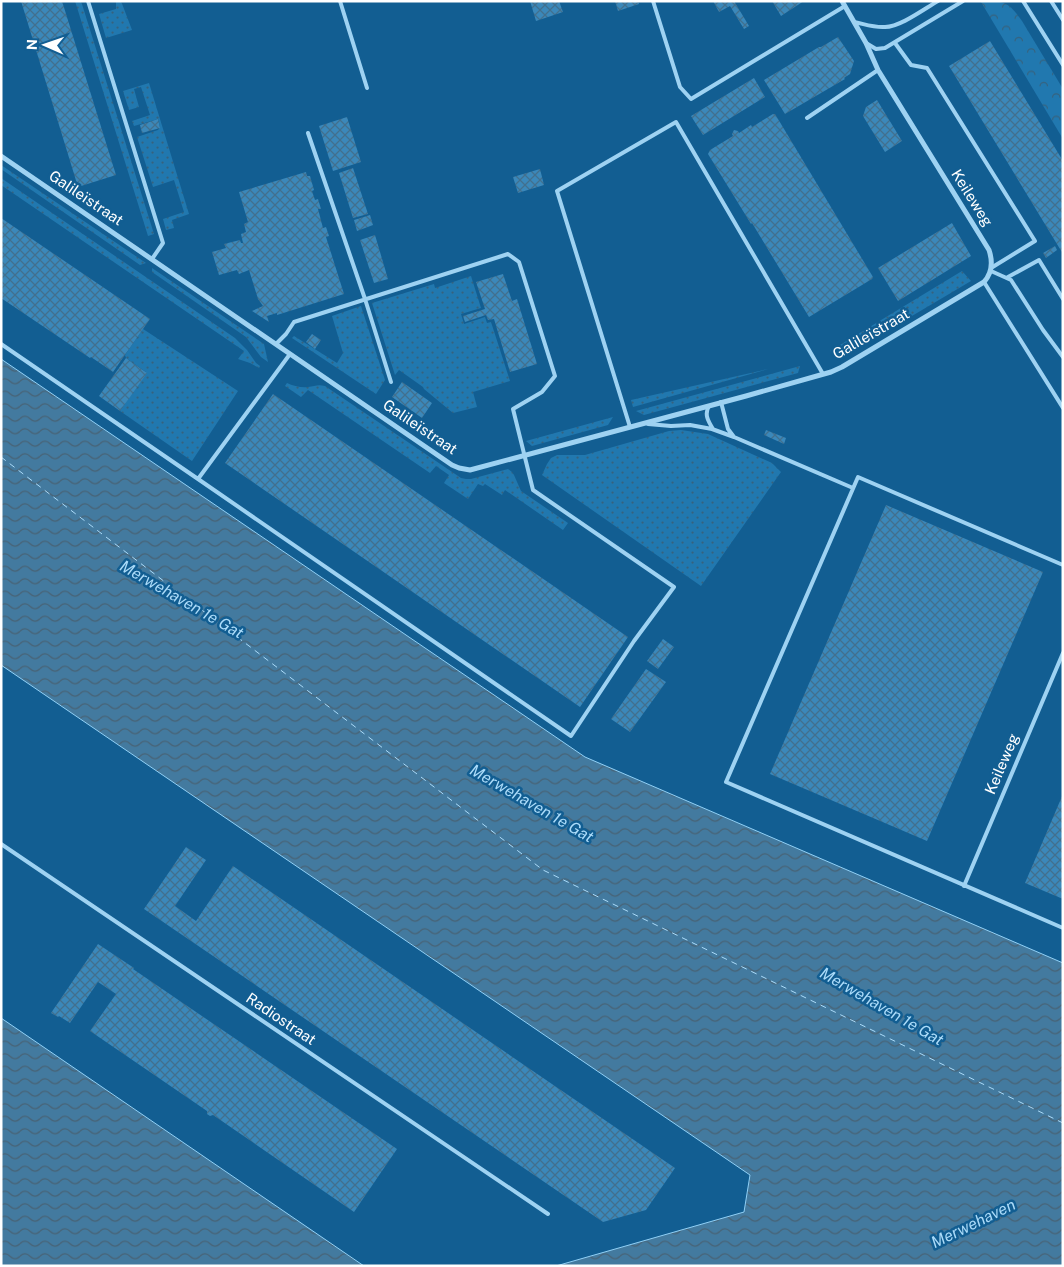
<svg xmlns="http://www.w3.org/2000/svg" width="1064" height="1267" font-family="'Public Sans',sans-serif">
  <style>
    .grass { fill: url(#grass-dots) }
    .forest { fill: url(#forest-crowns) }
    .water { fill: url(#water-waves); stroke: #90d0f6 }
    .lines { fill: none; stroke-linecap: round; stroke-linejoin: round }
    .ferry { stroke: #abdbf9; stroke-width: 1; stroke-dasharray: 6 5; stroke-linecap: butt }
    .building { fill: url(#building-cross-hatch) }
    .lane { stroke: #9ed2f2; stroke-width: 4 }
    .street { stroke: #9ed2f2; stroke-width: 5 }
    .labels { text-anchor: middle; stroke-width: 5; stroke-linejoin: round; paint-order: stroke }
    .street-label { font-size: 15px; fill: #fff; stroke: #125e92 }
    .water-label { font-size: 16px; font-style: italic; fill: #abdbf9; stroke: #125e92 }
  </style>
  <defs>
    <pattern id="grass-dots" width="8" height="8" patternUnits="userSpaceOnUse" patternTransform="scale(1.25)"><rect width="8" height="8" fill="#2178af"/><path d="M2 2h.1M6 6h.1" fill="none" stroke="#36627e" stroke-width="1.8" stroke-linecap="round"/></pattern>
    <pattern id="forest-crowns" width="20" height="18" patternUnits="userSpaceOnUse" patternTransform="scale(1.25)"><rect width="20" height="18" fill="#2178af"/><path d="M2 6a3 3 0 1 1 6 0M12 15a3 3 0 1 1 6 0" fill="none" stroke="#36627e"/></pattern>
    <pattern id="water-waves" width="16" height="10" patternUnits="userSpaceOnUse" patternTransform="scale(1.25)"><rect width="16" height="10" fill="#437a9f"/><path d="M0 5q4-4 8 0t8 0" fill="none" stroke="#486376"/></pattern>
    <pattern id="building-cross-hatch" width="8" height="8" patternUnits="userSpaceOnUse" patternTransform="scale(1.25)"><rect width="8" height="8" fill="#3b88ba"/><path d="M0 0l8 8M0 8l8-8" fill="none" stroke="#42708e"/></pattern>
  </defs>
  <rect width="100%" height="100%" fill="#125e92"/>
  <path class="grass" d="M75,1H81L154,234L148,236Z
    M116,1H121L132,30L106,38L99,14L116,9Z
    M149,83L189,214L172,220L174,228L166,230L163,219L184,212L174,180L153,187L137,137L158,130L160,127L158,119L134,126L132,121L150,115L141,87L134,89L139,107L129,110L123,91Z
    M1,165L146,263L140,265L1,169Z
    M1,178L235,338L247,350L256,363L260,366L259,368L250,363L238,359L244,351L1,185Z
    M152,268L264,344L268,362L261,357L246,337L152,272Z
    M962,271L971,281L846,355L830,351Z
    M471,276L481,308L461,314L464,324L485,317L487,323L491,322L510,381L473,392L477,407L453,413L424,389L423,387L399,370L395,375L372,303L434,284L435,288Z
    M361,306L385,380L376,394L292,338L294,336L337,363L343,353L332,316Z
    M143,329L238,391L192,461L120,411L146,372L126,358L125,355Z
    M800,366L798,373L644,415L636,411Z
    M768,369L633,407L631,400Z
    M287,383C293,386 302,388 308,387C315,386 318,384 325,386L461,478L466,479H471L508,469L512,472L514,475L521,491L568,523L563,530L505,490L502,495L485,484L483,486L478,484L468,499L444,483L449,475L436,466L430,473L308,390L301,397L285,386Z
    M613,417L608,425L532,446L526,441Z
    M681,430L708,434L772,463L781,472L701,586L542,475L547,464L551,458L557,455H585L669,431Z"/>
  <path class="forest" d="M984,1C1006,1 1009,3 1022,21L1063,89V139L981,2Z"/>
  <path class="water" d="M1,359L585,757L1063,963V1266H556L744,1212L750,1175L1,665Z
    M1,1018L364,1266H1Z"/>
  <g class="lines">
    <path class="ferry" d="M1,457L543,870L1063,1123"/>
  </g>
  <path class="building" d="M21,1H62L116,175L78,187Z
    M530,1H559L563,12L536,21Z
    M615,1H638L639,4L618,11Z
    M713,1H734L749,26L744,29L730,6L719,12Z
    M772,1H804L781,16Z
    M838,37L854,61L850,74L844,78L845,79L785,114L764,80L819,47H821Z
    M990,41L1063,161V254L949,66Z
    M754,78L765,97L703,135L691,116Z
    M877,100L902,141L885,152L863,116L866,107Z
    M773,114H775L873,277L872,279L809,317L752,223L751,224L708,154L710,150L733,136L732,134L734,130L738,131L739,133L751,125L752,127Z
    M347,117L361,162L333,171L319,126Z
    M158,119L160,128L142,133L140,125Z
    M353,168L368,214L353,218L339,173Z
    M540,169L544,185L518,193L513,177Z
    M306,172L307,176H310L314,190L312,191L315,200L318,199L321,209H318L323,228L326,227L329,236L326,237L344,294L277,315V313L267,316L269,322L252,311L263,306L258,299L249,270L239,274L237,270L219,275L212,252L226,248L224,244L240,240L241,243H243L241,234L246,232L244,224L248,222L239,192Z
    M370,215L373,225L357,231L354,220Z
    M1,218L150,319L113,372L91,357L90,358L1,298Z
    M952,223L971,256L898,301L878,268Z
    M375,235L388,279L374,283L360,240Z
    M1055,246L1057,250L1046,258L1043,253Z
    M503,274L512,301L517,299L537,364L510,372L494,319L488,320L486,315L465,322L463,316L485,309L476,282Z
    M312,334L321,340L315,349L306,342Z
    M126,358L147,373L120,411L99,396Z
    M402,382L432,403L422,418L392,397Z
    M273,394L628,637L580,707L225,463Z
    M766,430L786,438L784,444L764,435Z
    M886,505L1043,572L927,841L770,774Z
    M663,639L674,647L658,669L647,661Z
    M646,669L666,682L630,732L611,719Z
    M1063,794V899L1025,883Z
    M186,847L206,860L175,906L196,921L233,866L675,1168L646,1210L603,1222L144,909Z
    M98,944L134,968L133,969L397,1149L354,1212L213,1115L210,1116L207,1114V1111L90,1031L116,994L98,982L70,1023L59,1016L58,1017L51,1013Z"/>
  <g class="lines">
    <path class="lane" d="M88,1L163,243L152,259
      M340,1L367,88
      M653,1L680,87L691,99L845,6
      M1023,1L1063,65
      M1051,1L1063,20
      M854,22C864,24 875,28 885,27C900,27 924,9 938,1
      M866,43L876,49L885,48L963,1
      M895,43L911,65L927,68L1035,241L991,268
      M807,118L878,70
      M308,133L365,299L391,382
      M991,271L1011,280L1043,330L1063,357
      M1008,277L1039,260L1063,299
      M984,282L1063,408
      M1,344L198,479
      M276,344L286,334L294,322L508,254L519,262L555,376L542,392L513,409L533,490L674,587L634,641L571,736L198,479L290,354
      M709,406C704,414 708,421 713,429
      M648,424L671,426L690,425L712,429L734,437L728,429L721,402
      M630,427L557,191L676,122L823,374
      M734,437L853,488
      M1063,565L858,477L726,782L1063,928
      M1,844L548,1214
      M964,886L1063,653"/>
    <path class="street" d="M1,156L452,465L459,468L470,470L746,396L831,372L842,367L984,282C992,273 993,262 989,250L878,70L866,43L842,1"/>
  </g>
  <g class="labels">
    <g class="street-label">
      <text transform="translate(86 198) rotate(34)" y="5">Galileïstraat</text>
      <text transform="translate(972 198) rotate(58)" y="5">Keileweg</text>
      <text transform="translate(871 334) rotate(-30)" y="5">Galileïstraat</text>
      <text transform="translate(420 427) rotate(34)" y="5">Galileïstraat</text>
      <text transform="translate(1002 764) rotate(-67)" y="5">Keileweg</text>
      <text transform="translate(281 1019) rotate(34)" y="5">Radiostraat</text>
    </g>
    <g class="water-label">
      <text transform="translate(182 599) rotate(30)" y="6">Merwehaven 1e Gat</text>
      <text transform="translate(532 803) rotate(30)" y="6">Merwehaven 1e Gat</text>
      <text transform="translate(882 1006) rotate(30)" y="6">Merwehaven 1e Gat</text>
      <text transform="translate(973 1223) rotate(-26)" y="6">Merwehaven</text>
    </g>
  </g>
  <rect width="1064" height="1267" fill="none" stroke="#ffffff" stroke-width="5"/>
  <g transform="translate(45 45) rotate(272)" stroke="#125e92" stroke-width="4" paint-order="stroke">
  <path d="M0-4L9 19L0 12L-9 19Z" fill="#ffffff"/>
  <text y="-8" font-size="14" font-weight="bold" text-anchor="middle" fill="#ffffff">N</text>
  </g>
</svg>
